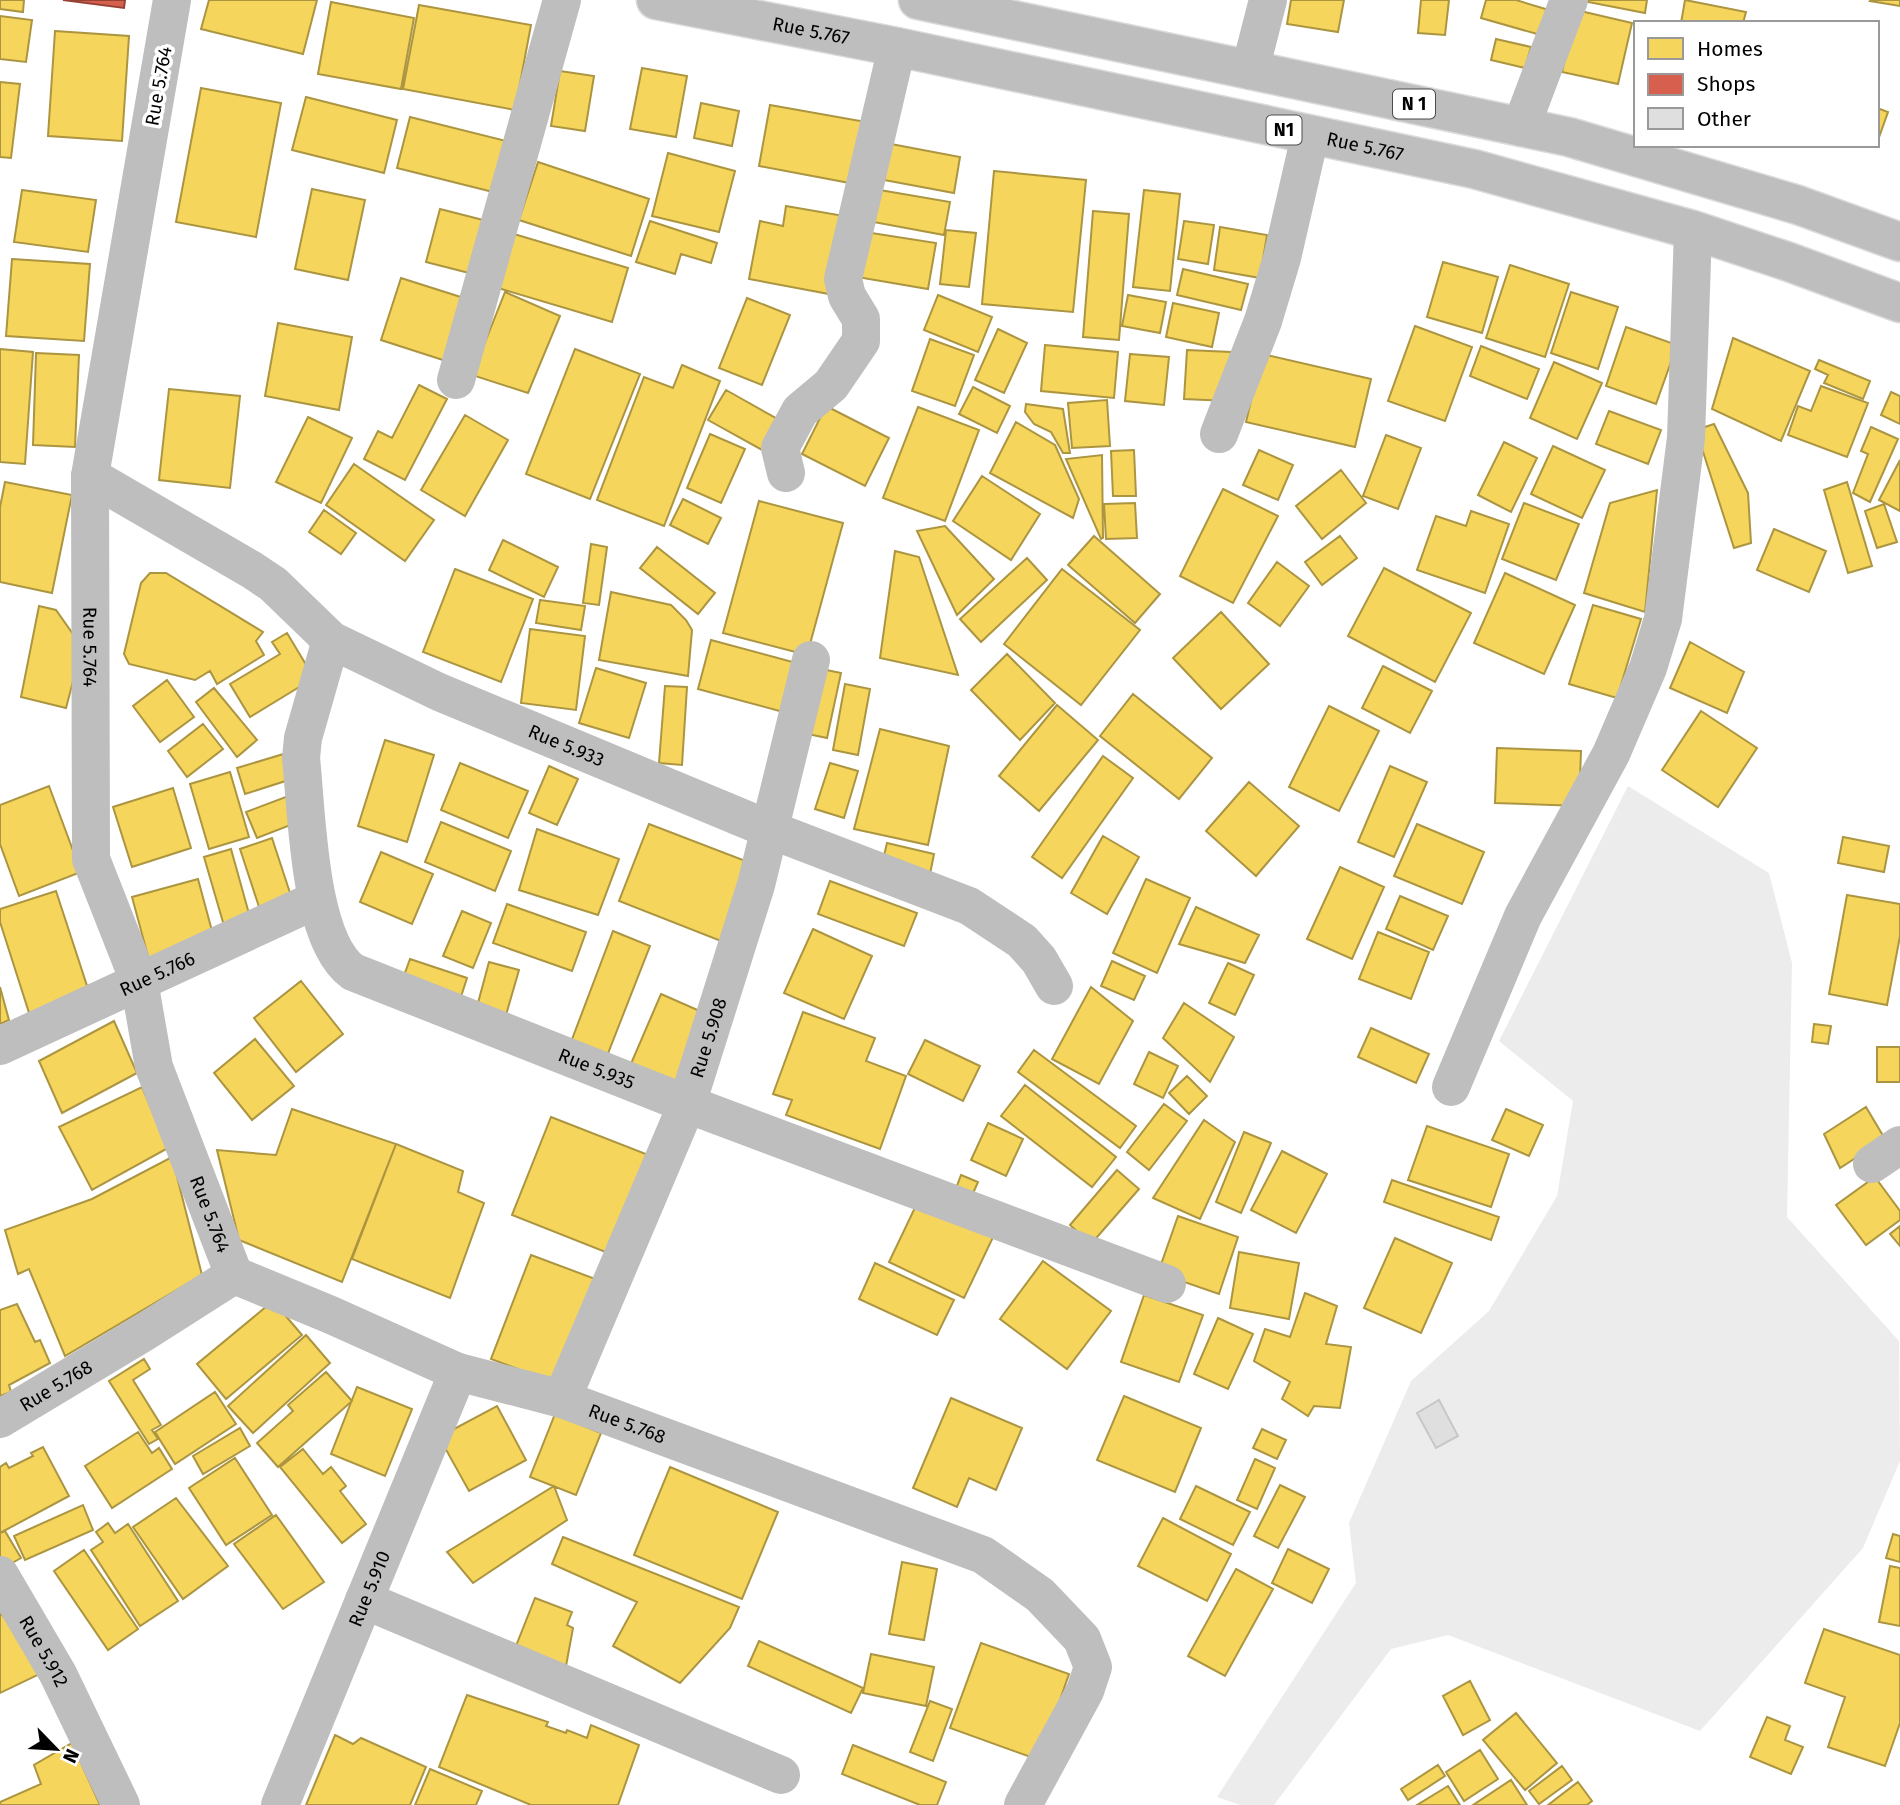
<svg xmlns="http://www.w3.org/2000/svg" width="1900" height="1805" font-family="'Fira Sans',sans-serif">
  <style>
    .green { fill: #ececec }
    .homes { fill: #f6d55c; stroke: #ac9540; stroke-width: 2 }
    .shops { fill: #d6604d; stroke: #964336; stroke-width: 2 }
    .building { fill: #dfdfdf; stroke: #c7c7c7; stroke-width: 2 }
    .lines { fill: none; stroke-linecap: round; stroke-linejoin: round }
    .highway-casing { stroke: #dbdbdb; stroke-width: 41 }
    .minor { stroke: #bebebe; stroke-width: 38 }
    .highway { stroke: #bebebe; stroke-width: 38 }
    .labels { text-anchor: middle; stroke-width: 7; stroke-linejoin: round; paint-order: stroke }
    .shield { fill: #fff; stroke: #4c4c4c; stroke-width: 2 }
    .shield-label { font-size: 18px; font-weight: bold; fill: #000 }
    .street-label { font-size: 19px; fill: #000; stroke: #fff }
  </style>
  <rect width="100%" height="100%" fill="#fff"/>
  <path class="green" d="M1628,786L1769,873L1792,963L1787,1217L1899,1341L1900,1461L1863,1548L1700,1731L1448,1635L1391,1649L1274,1805H1240L1217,1797L1356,1583L1349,1523L1411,1381L1489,1311L1557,1196L1573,1101L1499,1041Z"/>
  <path class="homes" d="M0,0H24L23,12L0,9Z
    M209,0H317L303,54L201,29Z
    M1291,0H1344L1338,32L1287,24Z
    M1421,0H1449L1445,35L1418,33Z
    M1486,0H1516L1552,11L1544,36L1481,18Z
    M1588,0H1647L1645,13L1588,2Z
    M1685,0L1746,12L1743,23H1681Z
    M1871,0H1900V6L1870,1Z
    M331,2L414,18L401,89L318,74Z
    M419,5L531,25L515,110L403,89Z
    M1576,10L1632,23L1618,84L1562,72Z
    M0,16L32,20L26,62L0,59Z
    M55,31L129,36L122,141L48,136Z
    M1496,39L1531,47L1525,68L1491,60Z
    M642,68L687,76L676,137L630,129Z
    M560,71L594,76L585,131L551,126Z
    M0,82L20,84L11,158L0,157Z
    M201,88L281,103L256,237L176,222Z
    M306,97L397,120L384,173L292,150Z
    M701,103L739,111L732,146L694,138Z
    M770,105L866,122L855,184L759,166Z
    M1877,108L1888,112L1877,143Z
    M410,117L514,143L501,194L397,168Z
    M891,144L960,157L954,193L884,180Z
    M668,153L735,171L719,232L652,216Z
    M538,162L649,199L631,256L519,220Z
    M994,171L1086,180L1073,312L982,304Z
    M312,189L365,200L348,280L295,269Z
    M874,189L950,202L944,235L868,221Z
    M22,190L96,200L88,252L14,242Z
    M1144,190L1180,194L1170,291L1133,287Z
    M786,206L844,216L829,294L749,279L760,221L783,226Z
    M440,209L487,221L473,274L426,262Z
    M1093,211L1129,214L1119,340L1083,337Z
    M650,221L717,243L711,263L681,254L675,274L636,262Z
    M1184,221L1214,225L1208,264L1178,259Z
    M1220,227L1267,235L1260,278L1214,270Z
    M946,230L976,233L969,287L940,284Z
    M865,232L936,243L928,289L857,277Z
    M514,234L628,268L612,322L498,288Z
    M12,259L90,264L84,341L6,336Z
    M1443,262L1498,277L1482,333L1427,317Z
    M1510,265L1569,284L1545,357L1486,338Z
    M1183,269L1248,284L1241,310L1177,295Z
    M401,278L470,300L449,362L381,340Z
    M505,292L560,316L528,393L472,375Z
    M1571,292L1618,307L1598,369L1551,353Z
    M938,295L992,317L978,352L924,330Z
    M1128,295L1166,302L1160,333L1122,326Z
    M747,298L790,315L762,385L719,368Z
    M1173,303L1219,313L1212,347L1166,337Z
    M278,323L352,337L339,410L265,396Z
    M1415,326L1472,347L1445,421L1388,401Z
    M1626,327L1677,345L1656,404L1606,386Z
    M998,329L1027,343L1004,393L975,380Z
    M1733,338L1810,371L1781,441L1712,409Z
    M930,339L974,355L955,406L912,391Z
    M1045,345L1118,352L1114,398L1041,391Z
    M1481,346L1539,369L1527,399L1470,376Z
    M0,349L33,352L25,464L0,462Z
    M575,349L640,374L590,499L526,474Z
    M1187,350L1231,352L1228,401L1184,399Z
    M36,353L79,355L75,447L33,445Z
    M1130,354L1169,357L1164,405L1125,401Z
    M1262,354L1371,379L1355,447L1246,422Z
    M1819,360L1870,381L1863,399L1824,383L1828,375L1815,369Z
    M1554,362L1602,383L1577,439L1530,418Z
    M682,365L720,381L664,526L597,500L644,377L673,388Z
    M419,385L447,399L405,480L364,459L378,431L392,438Z
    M1821,386L1868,403L1847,457L1788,435L1798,406L1811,411Z
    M973,387L1010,406L997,433L959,414Z
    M169,389L240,396L230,488L159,480Z
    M726,390L781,421L764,451L708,420Z
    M1891,392L1900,396V424L1881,415Z
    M1107,400L1110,446L1072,448L1068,403Z
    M1026,404L1063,409L1070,453H1063L1051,432L1034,424L1025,412Z
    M826,406L889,438L865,486L802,454Z
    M918,407L979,430L945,521L883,498Z
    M1609,411L1661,430L1648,464L1596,444Z
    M465,415L508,440L465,516L421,490Z
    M308,417L352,438L321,503L276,482Z
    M1016,422L1055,445L1079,499L1073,518L990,473Z
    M1714,424L1748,493L1751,543L1734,548L1696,430Z
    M1871,427L1898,439L1870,502L1853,493L1868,454L1861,451Z
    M710,434L745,449L721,503L687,488Z
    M1386,435L1421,448L1398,509L1363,496Z
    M1504,442L1537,458L1511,512L1478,495Z
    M1553,446L1605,470L1582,518L1531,494Z
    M1134,450L1136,496H1113L1111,451Z
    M1259,450L1293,465L1278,500L1243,485Z
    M1102,455L1103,538L1101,539L1066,459Z
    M1900,460V511L1879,500Z
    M354,464L434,520L405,561L326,505Z
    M1341,470L1366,503L1322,539L1296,506Z
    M982,476L1040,514L1011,560L953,521Z
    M5,482L72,495L52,593L0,582V507Z
    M1847,482L1872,566L1848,573L1824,490Z
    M1223,489L1278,516L1233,603L1180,576Z
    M1657,490L1645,612L1584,593L1610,503Z
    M683,499L721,518L708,544L670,525Z
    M759,501L843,523L807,655L723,633Z
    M1135,503L1137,538L1106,539L1104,504Z
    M1524,503L1579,524L1556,580L1502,559Z
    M1884,504L1897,542L1877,548L1865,511Z
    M324,510L356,533L341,554L309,532Z
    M1471,511L1509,524L1485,593L1417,570L1436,516L1466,526Z
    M945,526L994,579L957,615L917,531Z
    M1774,529L1826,551L1809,592L1757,570Z
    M1094,536L1160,594L1135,623L1068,565Z
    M1340,536L1357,558L1322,585L1305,562Z
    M503,540L558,567L544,597L489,570Z
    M591,544L607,547L599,605L583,603Z
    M657,547L715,593L698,614L640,568Z
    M895,551L919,557L958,675L880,658Z
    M1027,558L1047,580L981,642L960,619Z
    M1277,562L1309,586L1280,626L1248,603Z
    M1384,568L1471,613L1435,682L1348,636Z
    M455,569L533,599L501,682L423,652Z
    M1062,569L1140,630L1081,705L1004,644Z
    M150,573H166L263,632L256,641L264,655L217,684L210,671L195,680L129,664L124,654L141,583Z
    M1505,573L1575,605L1544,674L1474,643Z
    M611,592L671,605L686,620L692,630L688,676L599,660Z
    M540,600L585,606L581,630L536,623Z
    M1593,605L1641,619L1617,698L1569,684Z
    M39,606L56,610L82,647L66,708L21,697Z
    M1221,612L1269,664L1221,709L1173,658Z
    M530,629L585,636L576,710L521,703Z
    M287,633L314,678L250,717L230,684L280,654L272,642Z
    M711,640L800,664L787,713L698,689Z
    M1690,642L1744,672L1727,713L1670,688Z
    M1007,654L1055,703L1020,740L971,690Z
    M1383,666L1432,691L1410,733L1362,708Z
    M596,668L646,683L629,738L579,723Z
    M817,668L841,673L827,738L803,733Z
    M167,680L194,717L160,742L133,706Z
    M845,684L870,689L858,755L833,750Z
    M665,686L687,687L682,765L659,763Z
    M214,688L257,740L237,757L196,702Z
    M1133,694L1212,758L1179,799L1100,736Z
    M1057,705L1098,740L1039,811L999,776Z
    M1329,706L1379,731L1339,811L1289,787Z
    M1701,711L1757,748L1718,807L1662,770Z
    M203,724L223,749L187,777L168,751Z
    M880,729L949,746L928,845L854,829Z
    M385,740L434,755L407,842L358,826Z
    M1497,748L1581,751L1579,806L1495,803Z
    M290,752L298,777L245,794L237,768Z
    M1103,756L1133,778L1062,878L1032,857Z
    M460,763L528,791L508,838L441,810Z
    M830,763L858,771L844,818L815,809Z
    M549,766L578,779L557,825L529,813Z
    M1390,766L1427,782L1394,857L1358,842Z
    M230,772L249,837L209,849L190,784Z
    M1249,782L1299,826L1256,876L1206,831Z
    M49,786L81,872L19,896L0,844V805Z
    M173,788L191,848L132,867L113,807Z
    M291,795L301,821L257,838L246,812Z
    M441,822L511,851L495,891L425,862Z
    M649,824L756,865L726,943L619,901Z
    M1417,824L1484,852L1462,904L1394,876Z
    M537,829L619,859L598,915L519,890Z
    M1103,836L1139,857L1107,914L1071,893Z
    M1843,837L1889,846L1884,872L1838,863Z
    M272,838L293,902L261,913L240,849Z
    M887,843L934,854L929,879L881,868Z
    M231,849L253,928L227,936L204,857Z
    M381,852L433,874L412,924L360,902Z
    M1340,867L1384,887L1352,959L1307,939Z
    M198,879L215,942L149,960L132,897Z
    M1146,879L1190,898L1157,973L1113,953Z
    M830,881L917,913L904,946L818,914Z
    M56,891L91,998L31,1019L0,922V909Z
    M1847,895L1900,904V936L1887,1005L1829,994Z
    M1400,896L1448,916L1433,950L1386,929Z
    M507,904L586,932L572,971L493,943Z
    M1196,907L1259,935L1245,963L1179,944Z
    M462,911L491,923L473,968L443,956Z
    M813,929L872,956L844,1019L784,993Z
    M613,931L650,946L607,1056L571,1042Z
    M1378,932L1429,952L1411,999L1359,979Z
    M410,959L467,978L459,1003L401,984Z
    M1112,961L1145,976L1134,1000L1101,986Z
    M489,962L519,970L504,1022L475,1014Z
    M1228,963L1254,975L1235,1015L1209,1003Z
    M301,981L343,1034L296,1072L254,1018Z
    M0,987L9,1020L0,1024Z
    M1091,987L1133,1021L1099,1084L1052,1059Z
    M661,994L709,1015L679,1087L630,1066Z
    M1184,1003L1234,1037L1210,1082L1163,1038Z
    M803,1012L875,1038L866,1061L906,1076L880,1149L786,1115L792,1100L773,1094Z
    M114,1021L137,1073L62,1113L39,1061Z
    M1814,1024L1831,1026L1828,1044L1812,1042Z
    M1371,1028L1429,1054L1416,1083L1358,1057Z
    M255,1039L294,1086L252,1120L214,1073Z
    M925,1040L980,1066L963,1101L908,1074Z
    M1877,1047H1900V1082H1877Z
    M1034,1050L1136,1126L1120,1148L1018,1072Z
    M1149,1052L1178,1066L1163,1098L1134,1084Z
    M1187,1076L1207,1096L1189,1114L1169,1093Z
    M1025,1085L1116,1157L1092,1187L1001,1116Z
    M142,1087L168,1148L92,1190L59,1127Z
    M1164,1104L1187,1121L1149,1170L1127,1152Z
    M1866,1107L1885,1139L1840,1168L1824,1134Z
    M292,1109L396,1144L342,1282L239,1240L217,1150L276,1155Z
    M1506,1109L1543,1125L1529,1156L1492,1140Z
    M551,1117L651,1156L613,1255L512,1215Z
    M1204,1120L1235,1142L1200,1219L1153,1198Z
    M988,1123L1023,1139L1006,1176L971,1160Z
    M1427,1126L1509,1154L1491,1207L1408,1180Z
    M1244,1132L1271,1143L1241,1213L1216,1202Z
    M396,1144L463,1171L458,1192L484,1203L450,1298L352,1259Z
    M1282,1151L1327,1174L1296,1233L1251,1210Z
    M172,1157L202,1275L65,1356L29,1269L18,1274L5,1230L92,1199Z
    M1117,1170L1139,1189L1091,1244L1070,1225Z
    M961,1175L978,1182L971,1198L955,1191Z
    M1875,1177L1900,1211V1220L1866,1245L1836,1205Z
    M1392,1180L1499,1217L1491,1240L1384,1202Z
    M921,1195L996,1231L964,1298L889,1262Z
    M1178,1216L1238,1237L1219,1294L1158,1273Z
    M1900,1226V1246L1890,1234Z
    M1395,1238L1452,1263L1421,1333L1364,1308Z
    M1239,1252L1299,1263L1289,1319L1230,1308Z
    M531,1255L598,1280L558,1384L491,1359Z
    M1043,1261L1111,1311L1067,1369L1000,1319Z
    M875,1263L954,1300L937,1335L859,1299Z
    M1305,1293L1337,1306L1326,1344L1351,1347L1340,1408L1314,1406L1308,1416L1282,1399L1290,1382L1254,1361L1265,1329L1290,1337Z
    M1144,1295L1203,1315L1179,1382L1121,1362Z
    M273,1301L302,1335L226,1399L197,1364Z
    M17,1304L35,1342L40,1340L50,1363L9,1385L11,1392L0,1396V1310Z
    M1218,1318L1253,1334L1228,1389L1194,1374Z
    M306,1335L330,1363L253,1433L228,1406Z
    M144,1359L150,1369L133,1380L161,1425L152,1430L158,1439L149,1444L109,1381Z
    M326,1372L352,1401L278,1467L257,1443L293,1411L288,1405Z
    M357,1387L412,1409L385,1476L331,1454Z
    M215,1392L236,1424L175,1464L155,1432Z
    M1124,1396L1201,1428L1175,1492L1097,1460Z
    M951,1398L1022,1428L996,1490L969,1478L957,1507L913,1488Z
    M497,1406L526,1460L469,1491L439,1437Z
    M555,1414L601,1433L576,1495L530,1477Z
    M240,1428L250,1446L203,1474L193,1456Z
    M1262,1429L1286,1440L1277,1459L1253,1448Z
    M138,1432L152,1453L159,1448L172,1469L112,1508L85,1466Z
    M43,1447L69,1496L0,1533V1467L6,1463L9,1468L33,1456L31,1453Z
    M303,1449L323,1474L331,1467L346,1486L340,1491L366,1524L342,1543L280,1467Z
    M235,1458L272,1515L226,1545L189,1488Z
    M1255,1459L1275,1468L1257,1509L1237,1500Z
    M670,1467L778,1512L742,1599L634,1555Z
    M1280,1485L1305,1497L1278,1548L1254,1536Z
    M554,1486L567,1520L473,1583L447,1552Z
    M1196,1486L1250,1512L1233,1545L1180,1519Z
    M176,1498L228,1566L183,1599L133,1527Z
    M83,1505L93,1530L25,1560L14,1536Z
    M276,1515L324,1582L283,1609L234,1544Z
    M1163,1518L1231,1554L1207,1601L1138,1566Z
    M108,1523L115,1533L128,1524L178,1601L140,1626L91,1550L103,1542L96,1532Z
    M5,1531L21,1558L5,1567L0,1559V1533Z
    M1893,1534L1900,1536V1562L1886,1558Z
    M563,1537L739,1607L730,1628L680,1683L613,1646L637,1602L552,1564Z
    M1288,1549L1329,1569L1312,1603L1272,1583Z
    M84,1550L138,1629L108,1650L54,1571Z
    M902,1562L937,1569L924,1640L889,1634Z
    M1890,1566L1900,1568V1626L1879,1622Z
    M1236,1569L1273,1589L1225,1676L1188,1656Z
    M535,1598L572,1612L567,1625L573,1628L566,1666L516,1646Z
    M0,1612L46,1671L0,1693Z
    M1824,1629L1900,1655V1723L1885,1766L1828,1747L1845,1697L1805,1683Z
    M759,1641L863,1688L851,1713L748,1666Z
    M981,1643L1069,1674L1039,1760L950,1728Z
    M871,1654L934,1667L926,1706L863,1693Z
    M1470,1681L1490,1720L1463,1735L1443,1696Z
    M467,1695L548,1722L546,1726L566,1733L567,1730L587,1738L591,1725L639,1745L618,1805H531L439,1767Z
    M930,1701L952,1709L933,1761L910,1752Z
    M1516,1713L1557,1763L1525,1790L1483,1740Z
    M1767,1717L1790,1726L1785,1740L1803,1747L1791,1774L1750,1757Z
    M335,1735L353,1744L361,1738L426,1767L410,1805H306Z
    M72,1743L100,1805H0V1802L41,1784L34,1765Z
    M853,1745L946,1782L937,1805H920L842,1774Z
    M1480,1750L1498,1779L1464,1801L1446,1772Z
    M1438,1765L1445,1776L1408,1800L1401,1789Z
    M1562,1766L1572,1780L1539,1804L1529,1791Z
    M430,1769L482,1791L476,1805H415Z
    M1511,1780L1527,1805H1473Z
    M1578,1782L1592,1801L1587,1805H1548Z
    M1448,1786L1460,1805H1417Z"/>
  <path class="shops" d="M63,0H125L124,8Z"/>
  <path class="building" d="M1439,1400L1458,1436L1436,1448L1417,1413Z"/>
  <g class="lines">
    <defs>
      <g id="highway">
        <path id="s9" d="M656,0L897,47L1474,169L1693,230L1789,262L1900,303"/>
        <path d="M918,0L1569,137L1798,205L1900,242"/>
      </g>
    </defs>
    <use href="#highway" class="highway-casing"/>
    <g class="minor">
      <path id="s1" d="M172,0L90,476L91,859L139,981L154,1067L234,1275"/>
      <path d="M1250,70L1268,0"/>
      <path d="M1521,127L1569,0"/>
      <path d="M456,380L562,0"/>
      <path d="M1219,434L1263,321L1282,258L1310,136"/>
      <path d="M786,473L780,448L800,411L831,385L861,341V319L847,296L843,279L897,47"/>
      <path id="s2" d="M90,476L252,570L273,584L331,640L439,692L771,830L969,906L1022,941L1039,960L1054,986"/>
      <path id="s3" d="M331,640L303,738L301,758C307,812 308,940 353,972L687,1104L1167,1284"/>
      <path id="s4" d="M0,1046L316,900"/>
      <path d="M1451,1087L1523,916L1611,754L1648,668L1663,619L1686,438L1693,230"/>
      <path d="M1872,1164L1900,1145"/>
      <path id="s5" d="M562,1399L687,1104L756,885L811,660"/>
      <path id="s6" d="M0,1419L143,1333L234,1275L331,1315L458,1372L562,1399L983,1555L1040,1595L1082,1639L1093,1667L1085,1691L1023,1805"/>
      <path id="s7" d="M0,1575L58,1674L121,1805"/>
      <path d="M364,1600L781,1775"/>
      <path id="s8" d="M280,1805L458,1372"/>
    </g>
    <use href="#highway" class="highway"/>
  </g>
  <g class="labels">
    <g class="shield">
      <rect x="1393" y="89.5" width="42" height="29" rx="5"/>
      <rect x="1266.5" y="115.5" width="35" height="29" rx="5"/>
    </g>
    <g class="shield-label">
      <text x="1414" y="110">N 1</text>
      <text x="1284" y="136">N1</text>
    </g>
    <g class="street-label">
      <text dy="7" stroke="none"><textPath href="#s9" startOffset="158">Rue 5.767</textPath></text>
      <text transform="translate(158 86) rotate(-80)" y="7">Rue 5.764</text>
      <text dy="7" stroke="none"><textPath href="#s9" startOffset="724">Rue 5.767</textPath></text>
      <text dy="7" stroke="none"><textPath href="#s1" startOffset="654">Rue 5.764</textPath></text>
      <text dy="7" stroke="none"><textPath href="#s2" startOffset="551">Rue 5.933</textPath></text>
      <text dy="7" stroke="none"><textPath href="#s4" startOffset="173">Rue 5.766</textPath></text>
      <text dy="7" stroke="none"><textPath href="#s5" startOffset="390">Rue 5.908</textPath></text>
      <text dy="7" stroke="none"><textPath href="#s3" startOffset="609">Rue 5.935</textPath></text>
      <text dy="7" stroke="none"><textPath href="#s1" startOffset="1242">Rue 5.764</textPath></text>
      <text dy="7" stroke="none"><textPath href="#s6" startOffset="65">Rue 5.768</textPath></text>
      <text dy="7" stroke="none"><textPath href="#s6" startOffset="696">Rue 5.768</textPath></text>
      <text dy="7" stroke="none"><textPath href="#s8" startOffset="234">Rue 5.910</textPath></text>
      <text dy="7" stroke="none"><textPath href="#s7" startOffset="88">Rue 5.912</textPath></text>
    </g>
  </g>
  <rect x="1634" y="21" width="245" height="126" fill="#ffffff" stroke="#999999" stroke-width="2"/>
  <rect x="1648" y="38" width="35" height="21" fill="#f6d55c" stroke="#999999" stroke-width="2"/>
  <text x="1697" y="56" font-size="21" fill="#000000">Homes</text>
  <rect x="1648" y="74" width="35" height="21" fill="#d6604d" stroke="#999999" stroke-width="2"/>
  <text x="1697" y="91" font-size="21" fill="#000000">Shops</text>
  <rect x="1648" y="108" width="35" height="21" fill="#dfdfdf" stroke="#999999" stroke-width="2"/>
  <text x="1697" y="126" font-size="21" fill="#000000">Other</text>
  <g transform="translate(56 1749) rotate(115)" stroke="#ffffff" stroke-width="5" paint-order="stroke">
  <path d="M0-5L12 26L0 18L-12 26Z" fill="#000000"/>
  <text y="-10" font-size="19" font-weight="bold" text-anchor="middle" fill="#000000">N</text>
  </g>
</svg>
